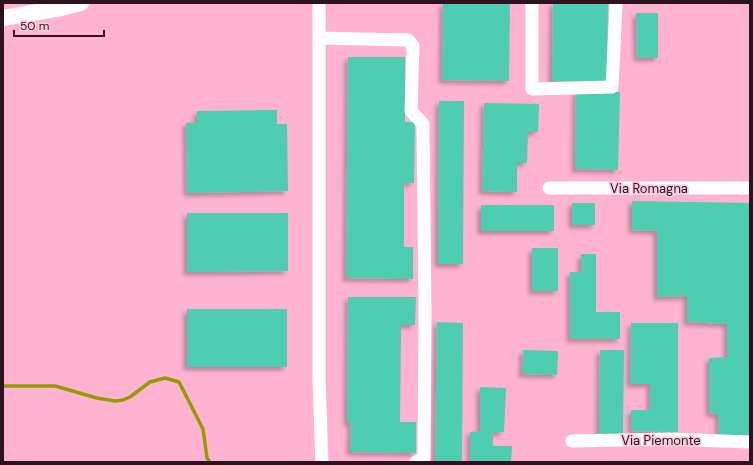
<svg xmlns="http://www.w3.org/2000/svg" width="753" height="465" font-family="'DM Sans',sans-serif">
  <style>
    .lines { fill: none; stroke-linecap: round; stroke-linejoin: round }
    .stream { stroke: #919d00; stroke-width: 3.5 }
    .building { fill: #4fcdb0; filter: url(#shadow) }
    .minor { stroke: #fff; stroke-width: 13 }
    .major { stroke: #fff; stroke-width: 16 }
    .labels { text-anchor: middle; stroke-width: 3.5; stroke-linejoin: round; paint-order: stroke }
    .street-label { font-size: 13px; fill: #2e131e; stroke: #facbdc }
  </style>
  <defs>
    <filter id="shadow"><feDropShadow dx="-3.5" dy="3.5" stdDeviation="2" flood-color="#0004"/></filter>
  </defs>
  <rect width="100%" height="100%" fill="#ffb3d0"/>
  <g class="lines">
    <path class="stream" d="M3,386H55L97,398L115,401L123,400L130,397L150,382L165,378L179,382L203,429L207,458L210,462"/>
  </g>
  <path class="building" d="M443,3H510L509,81L442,80Z
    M553,3H608L607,82L552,81Z
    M636,13H658V58H637Z
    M348,57H405V122H415L414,183H404V247H413V279L346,278Z
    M576,91L620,92L618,170L575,169Z
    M439,101H464L463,264H438Z
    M484,103L539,104L538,132H528L527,163H517V192L482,191Z
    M277,110V124H287L288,191L187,193L186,123L197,122V111Z
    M632,201L750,203V435H719L718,414L709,413V358L727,357V324L687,322V296L657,297V231L632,230Z
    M572,203H595V225H572Z
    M481,205H554V231H481Z
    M187,213H288V271L187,272Z
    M532,248H558V291H532Z
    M581,254H596V312H620V339H570V272H581Z
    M348,297H416L415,325H401L400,422H416V453L350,452L351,423H347Z
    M187,309H287V367H187Z
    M437,322L463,323L462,462H435Z
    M631,323H678V432L631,431V410H650V384H630Z
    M523,350L558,351L557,375L522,374Z
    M600,350H624L623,434H599Z
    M480,387L506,388L504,432L493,433V446H512L511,462H470V432L480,431Z"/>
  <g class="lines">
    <path class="minor" d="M319,3V380L322,462
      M532,3V89L612,87L616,6
      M319,38L408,40L413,46L411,111L423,124L425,314L424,458L416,462
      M549,188H750
      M572,441L668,439L750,442"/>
    <path class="major" d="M3,18L61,8L81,3"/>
  </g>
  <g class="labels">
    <g class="street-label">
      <text x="649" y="193">Via Romagna</text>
      <text x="661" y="445">Via Piemonte</text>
    </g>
  </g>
  <rect width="753" height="465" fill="none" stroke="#2e131e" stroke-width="8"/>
  <path d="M14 30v6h90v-6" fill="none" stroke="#2e131e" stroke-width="2"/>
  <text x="20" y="30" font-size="12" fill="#2e131e" stroke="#facbdc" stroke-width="3" paint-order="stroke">50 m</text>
</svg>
